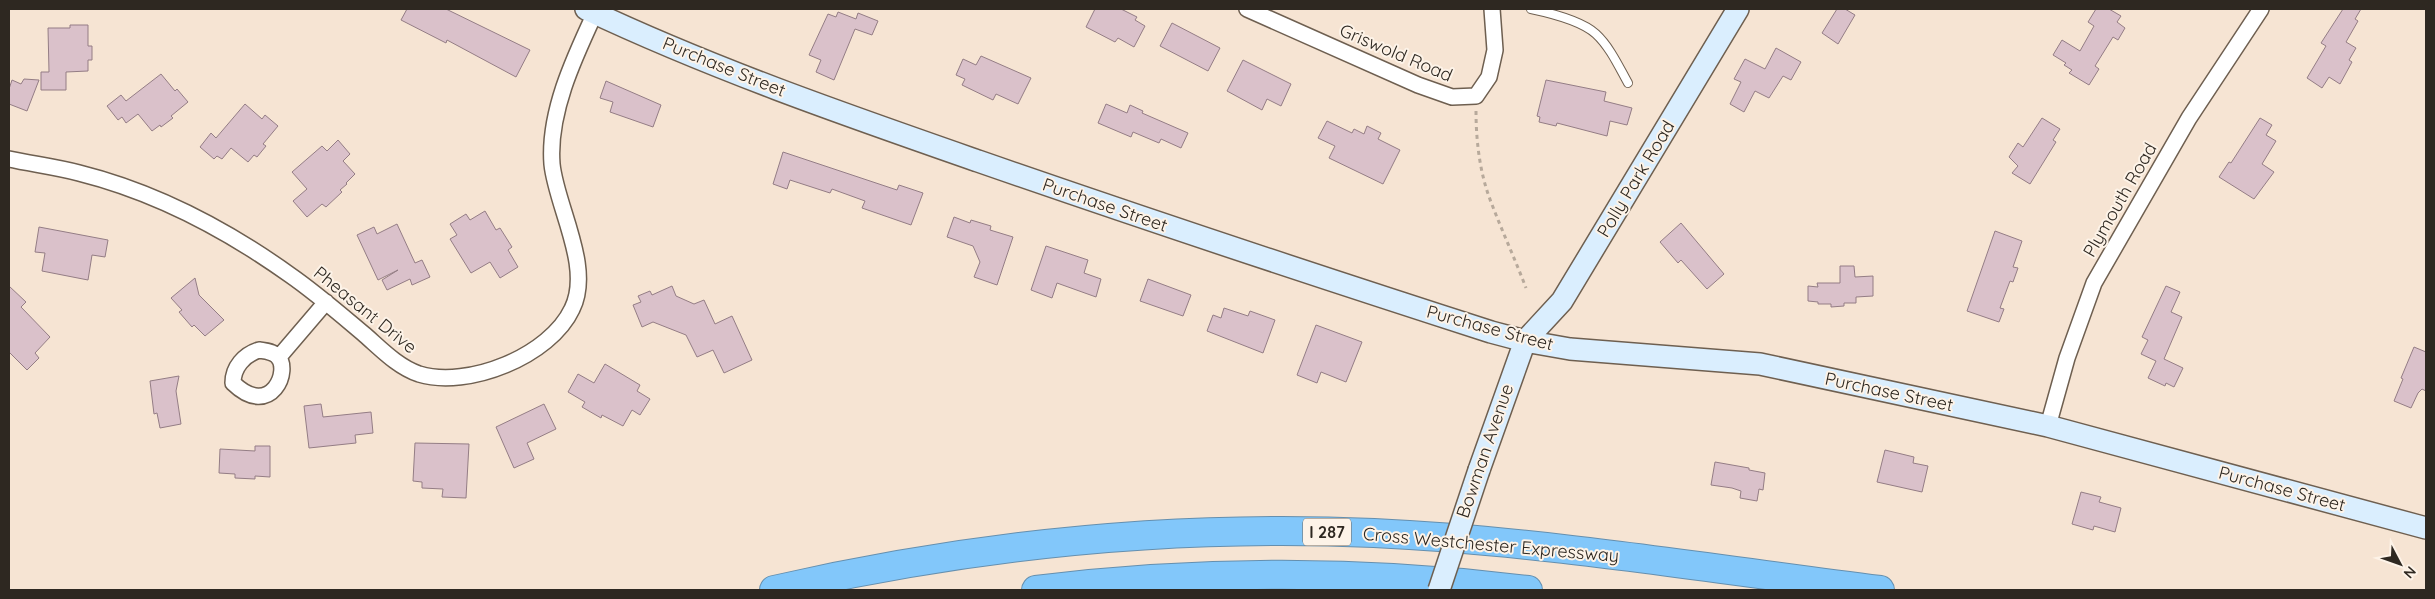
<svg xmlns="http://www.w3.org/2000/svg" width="2435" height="599" font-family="Quicksand,sans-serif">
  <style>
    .building { fill: #dac1ca; stroke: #947d85 }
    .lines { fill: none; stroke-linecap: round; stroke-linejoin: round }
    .lane-casing { stroke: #6e5f50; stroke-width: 10 }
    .street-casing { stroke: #6e5f50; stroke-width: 18 }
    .secondary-casing { stroke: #6e5f50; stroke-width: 24 }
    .highway-casing { stroke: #658fae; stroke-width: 30 }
    .path { stroke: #b7a99b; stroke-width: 3; stroke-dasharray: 4 4; stroke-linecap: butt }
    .lane { stroke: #fff; stroke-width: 8 }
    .street { stroke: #fff; stroke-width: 15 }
    .secondary { stroke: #daeefe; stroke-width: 21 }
    .highway { stroke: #82c7fa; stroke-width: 28 }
    .secondary-bridge-casing { stroke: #6e5f50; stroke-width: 24; stroke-linecap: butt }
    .secondary-bridge { stroke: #daeefe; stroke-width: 21 }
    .labels { text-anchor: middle; stroke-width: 4; stroke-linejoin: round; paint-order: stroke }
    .shield { fill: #fdf3e8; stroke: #6c655d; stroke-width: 1 }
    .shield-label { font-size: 16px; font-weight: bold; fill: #2e2821 }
    .street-label { font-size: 18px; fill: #2e2821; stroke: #fdf3e8 }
  </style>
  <rect width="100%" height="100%" fill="#f6e4d3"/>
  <path class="building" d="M407,9H446L530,50L516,77L447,40L446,43L401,20Z
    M1095,9H1121L1137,17L1135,20L1145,26L1134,47L1118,38L1115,42L1086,27Z
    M1837,9H1845L1855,15L1838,44L1822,33Z
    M2096,9H2109L2121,16L2117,22L2125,28L2118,40L2113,37L2095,66L2099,69L2089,85L2069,73L2072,70L2064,65L2066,63L2053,55L2062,40L2080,51L2094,26L2088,22Z
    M2343,9H2361L2355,19L2358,21L2346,42L2356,48L2349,60L2352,62L2340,84L2329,77L2322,88L2307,78L2326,46L2321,43Z
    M838,12L856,19L858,13L878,21L872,35L855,29L834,80L816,72L821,60L809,55L828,14L836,17Z
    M1172,23L1220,48L1208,71L1160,46Z
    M70,25H88V46H92V60H88V71L66,72V90H41V72H49L48,28H70Z
    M1776,48L1801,62L1791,80L1783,76L1769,98L1755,91L1744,112L1730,104L1741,82L1734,79L1745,59L1765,69Z
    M981,56L1031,78L1018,104L996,94L993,100L962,85L965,79L956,75L963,59L976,65Z
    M1243,60L1291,84L1281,106L1267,99L1262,110L1227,91Z
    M161,74L175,91L177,89L188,102L171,116L173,118L161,127L160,125L152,131L138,114L126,123L122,117L118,120L107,106L121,95L126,101Z
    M24,79L39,80L27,111L9,104V89L12,80L21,84Z
    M1546,80L1606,92L1604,101L1632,108L1627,125L1610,121L1607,136L1557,123L1556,126L1539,122L1540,117L1537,116Z
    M606,81L661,105L653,127L610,112L613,102L600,98Z
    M245,104L262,119L265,115L278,126L263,144L266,146L257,157L254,155L248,162L231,148L222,159L217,156L214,159L200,147L211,133L216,138Z
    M1106,104L1127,113L1130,105L1143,111L1142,113L1188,133L1181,148L1161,139L1159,143L1133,132L1131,137L1098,123Z
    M2042,118L2060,129L2053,140L2056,142L2030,184L2012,173L2018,166L2009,157L2018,143L2023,147Z
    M2260,118L2272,125L2266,135L2276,141L2262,164L2274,172L2254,199L2219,177L2229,162L2231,163Z
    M1327,121L1352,133L1354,129L1364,134L1367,126L1381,133L1378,139L1400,150L1383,184L1329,158L1335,146L1318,138Z
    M338,140L350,154L343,161L355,174L346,183L347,184L340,190L342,192L326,207L322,204L307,217L293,201L307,189L292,172L322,146L327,151Z
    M783,152L897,190L899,185L923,193L911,225L862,208L865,201L832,189L830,193L790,180L787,189L773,184Z
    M485,211L496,230L500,228L512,247L508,250L518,267L500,278L490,262L471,273L450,239L457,235L450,224L466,214L470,220Z
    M954,217L970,223L971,220L991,226L990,230L1013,237L997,285L974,277L980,262L973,246L947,237Z
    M1681,223L1724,274L1707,289L1681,260L1678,263L1660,242Z
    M397,224L415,263L422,260L430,277L412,285L410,279L387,290L382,280L398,270L378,280L357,235L374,227L377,234Z
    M39,227L108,240L105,257L92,255L88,280L42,271L45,253L35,252Z
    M1995,231L2022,241L2013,267L2018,268L2013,282L2010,281L2000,308L2004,309L1999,322L1967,311Z
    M1046,246L1088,260L1084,273L1101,279L1096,297L1057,283L1052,298L1031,290Z
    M1840,266H1854L1855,277L1873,276V296L1856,297V303H1844V306L1831,307V304H1818V302L1808,301V286L1818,287L1817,283H1840Z
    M195,278L199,295L224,320L205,336L194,325L192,327L179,312L182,310L171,298Z
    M1148,279L1191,295L1183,316L1140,301Z
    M9,286L26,302L21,307L50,337L35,353L39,358L27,370L9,352Z
    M672,286L676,296L694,304L704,300L715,324L732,316L752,360L724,373L713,350L697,357L686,335L653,322L642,327L633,305L641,302L638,296L650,291L652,295Z
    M2166,286L2180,292L2171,312L2182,317L2164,359L2183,368L2174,387L2166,383L2165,386L2148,378L2156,361L2141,354L2148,340L2142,337Z
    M1224,308L1248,316L1250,311L1275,320L1263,353L1207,331L1213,315L1221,318Z
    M1316,325L1362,342L1346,382L1321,372L1317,383L1297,375Z
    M2414,347L2426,352V391L2422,389L2418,393L2411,408L2394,401L2403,379L2401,378Z
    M605,364L640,385L637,391L650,399L640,415L632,410L623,426L602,415L601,418L582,407L585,402L568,392L578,374L594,383Z
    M179,376L176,391L181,424L160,428L157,413L154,414L150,381Z
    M321,404L323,417L371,412L373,433L355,435L356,443L309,448L304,406Z
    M544,404L556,429L527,443L534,459L514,468L496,427Z
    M415,443L469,444L466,498L442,497L443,489L422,488V482L413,481Z
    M255,446H270V477L255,476V479L235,478V474L219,473L220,449L255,451Z
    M1885,450L1914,457L1913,463L1928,466L1922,492L1877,482Z
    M1715,462L1749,468V470L1765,473L1763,490L1759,489L1757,501L1740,498L1741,491L1732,488L1711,485Z
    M2081,492L2101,497L2099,502L2121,508L2115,532L2094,526L2093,530L2072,524Z"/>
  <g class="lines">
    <defs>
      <path id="lane" d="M1531,9C1550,13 1582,21 1596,34C1610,47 1619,67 1628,83"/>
      <path id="street" d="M1247,9L1418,85L1452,97L1476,96L1489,77L1495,50L1492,9
        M9,159C32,164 56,167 79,173C155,192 227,230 290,275C316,293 340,314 365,335C381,349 398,367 419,374C468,389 550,356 572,309C593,267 556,206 552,164C548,113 574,58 595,13
        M259,350C265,351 272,351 277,356C292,369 271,420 233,383C233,367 244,355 259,350Z
        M279,357L326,302
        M2048,426L2067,358L2094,283L2189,118L2261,9"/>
      <path id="secondary" d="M586,9C713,69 846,115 978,161C1148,220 1320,277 1491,332L1525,341L1570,349L1760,364L2048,426L2426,528
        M1479,470L1525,341L1562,301L1738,9"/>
      <path id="highway" d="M774,590C971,545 1172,524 1374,533C1544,541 1712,569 1880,590
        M1036,590C1198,570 1366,570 1528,590"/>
    </defs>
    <use href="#lane" class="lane-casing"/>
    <use href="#street" class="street-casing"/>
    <use href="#secondary" class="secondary-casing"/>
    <use href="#highway" class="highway-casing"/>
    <path class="path" d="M1476,111C1476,142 1480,174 1491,202C1502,231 1515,259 1526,288"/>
    <use href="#lane" class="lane"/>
    <use href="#street" class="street"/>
    <use href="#secondary" class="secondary"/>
    <use href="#highway" class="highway"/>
    <defs>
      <path id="secondary-bridge" d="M1439,590L1479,470"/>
    </defs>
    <use href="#secondary-bridge" class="secondary-bridge-casing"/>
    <use href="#secondary-bridge" class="secondary-bridge"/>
  </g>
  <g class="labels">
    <rect class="shield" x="1303" y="518.5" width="48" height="27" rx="4"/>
    <g class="shield-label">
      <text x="1327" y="538">I 287</text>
    </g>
    <g class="street-label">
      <text transform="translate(1396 53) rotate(23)" y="6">Griswold Road</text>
      <text transform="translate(724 67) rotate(22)" y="6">Purchase Street</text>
      <text transform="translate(1636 179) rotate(-59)" y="6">Polly Park Road</text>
      <text transform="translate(2120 200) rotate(-60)" y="6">Plymouth Road</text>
      <text transform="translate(1105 205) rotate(19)" y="6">Purchase Street</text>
      <text transform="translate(365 310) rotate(39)" y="6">Pheasant Drive</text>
      <text transform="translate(1490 328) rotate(15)" y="6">Purchase Street</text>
      <text transform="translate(1889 392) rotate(12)" y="6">Purchase Street</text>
      <text transform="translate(1485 451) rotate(-71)" y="6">Bowman Avenue</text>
      <text transform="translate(2282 489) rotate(15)" y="6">Purchase Street</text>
      <text transform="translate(1491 545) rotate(5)" y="6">Cross Westchester Expressway</text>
    </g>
  </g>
  <rect width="2435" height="599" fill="none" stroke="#2e2821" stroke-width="20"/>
  <g transform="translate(2400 564) rotate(131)" stroke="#fdf3e8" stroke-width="4" paint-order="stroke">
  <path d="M0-4L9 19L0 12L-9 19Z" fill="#2e2821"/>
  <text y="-8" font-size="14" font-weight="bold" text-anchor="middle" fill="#2e2821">N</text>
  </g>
</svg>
